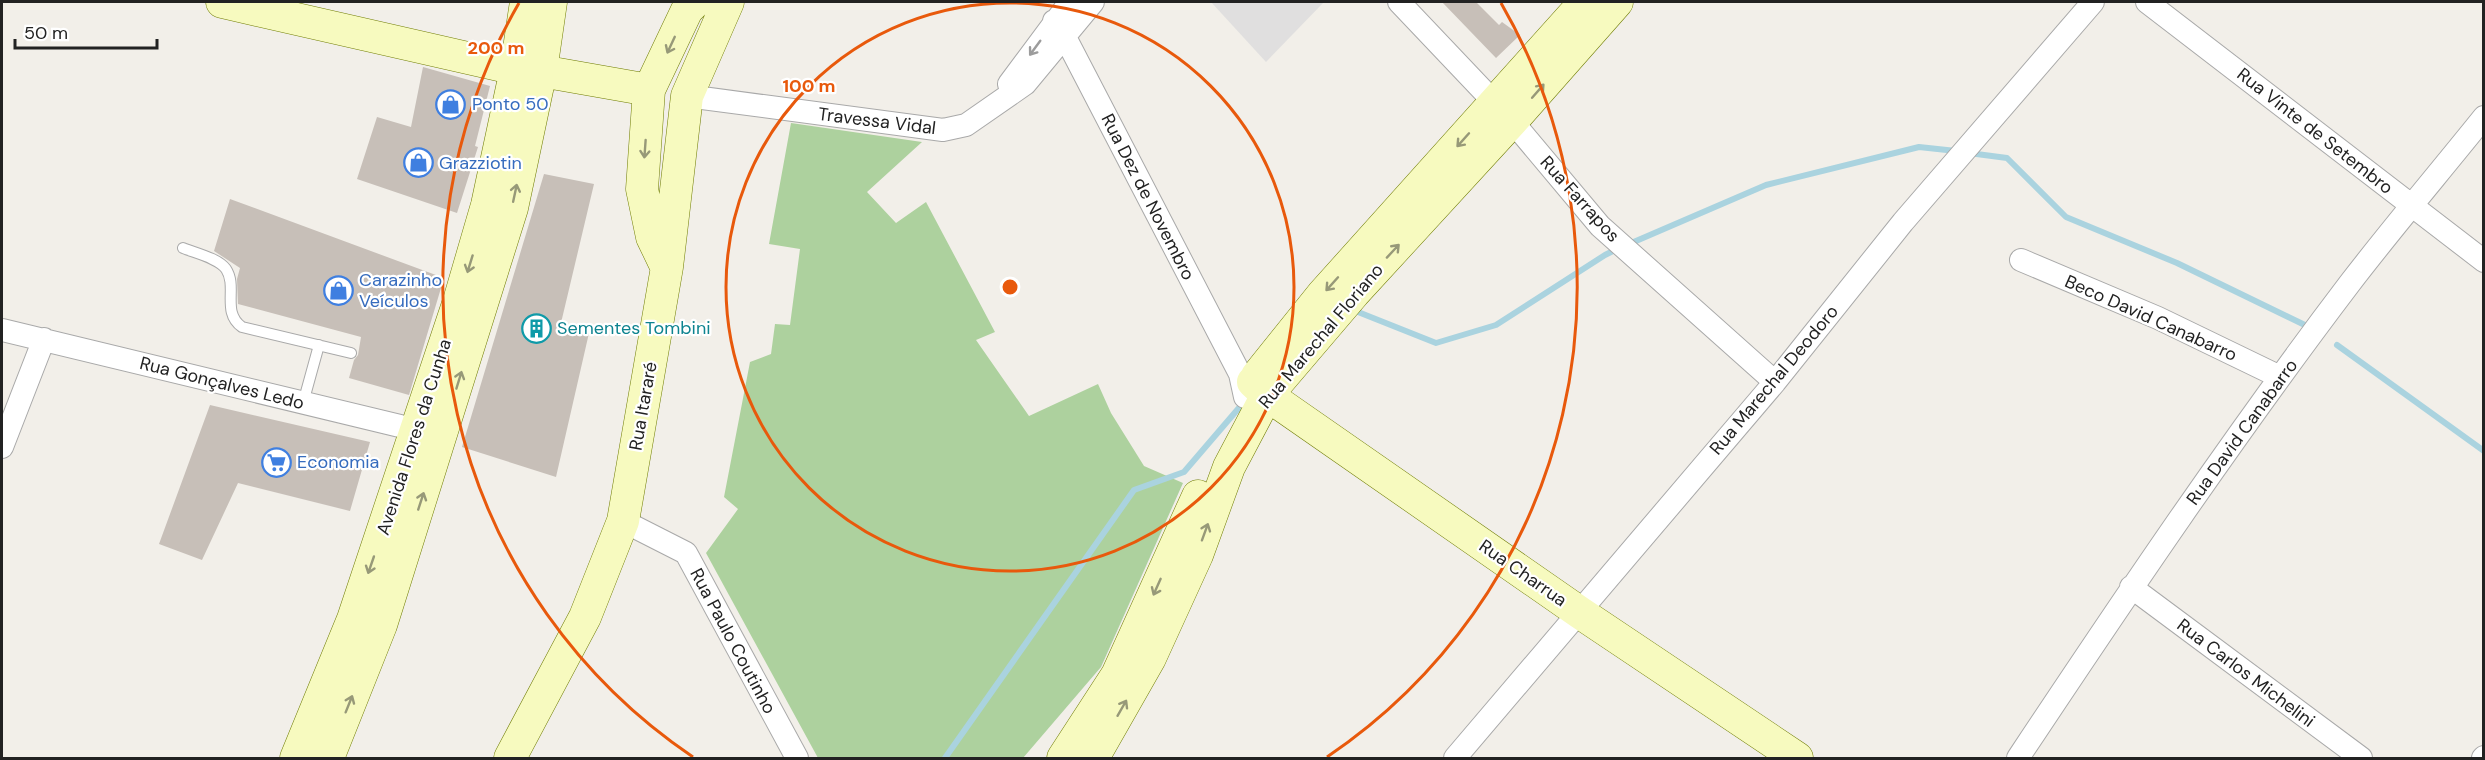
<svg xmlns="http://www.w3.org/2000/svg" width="2485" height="760" font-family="'DM Sans',sans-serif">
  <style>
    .residential { fill: #e0dfdf }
    .forest { fill: #add19e }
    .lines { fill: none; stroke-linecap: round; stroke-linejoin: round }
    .stream { stroke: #aad3df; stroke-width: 6 }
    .building { fill: #c7bfb8 }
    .lane-casing { stroke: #a9a9a9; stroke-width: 12 }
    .street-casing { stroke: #a9a9a9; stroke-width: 24 }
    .secondary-casing { stroke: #707d05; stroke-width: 33 }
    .lane { stroke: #fff; stroke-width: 10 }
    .street { stroke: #fff; stroke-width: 22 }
    .secondary { stroke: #f7fabf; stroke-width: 32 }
    .oneway { stroke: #979978 }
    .oneway2 { stroke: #9c9c9c }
    .ring { fill: none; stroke: #e8590c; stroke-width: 3 }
    .labels { text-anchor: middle; stroke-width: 4.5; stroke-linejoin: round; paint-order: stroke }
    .shop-label { font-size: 18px; fill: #366cbe; stroke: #fff; text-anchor: start }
    .street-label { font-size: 18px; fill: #222; stroke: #fff }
    .culture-label { font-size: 18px; fill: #0d838f; stroke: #fff; text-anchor: start }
    .centre { fill: #e8590c; stroke: #fff; stroke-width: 3 }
    .ring-label { font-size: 18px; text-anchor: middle; font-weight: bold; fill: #e8590c; stroke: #fff; stroke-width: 4.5; stroke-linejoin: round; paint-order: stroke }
  </style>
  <rect width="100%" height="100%" fill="#f2efe9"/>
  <path class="residential" d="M1211,2H1324L1266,62Z"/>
  <path class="forest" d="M791,123L922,142L867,192L896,223L926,202L995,332L976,340L1029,416L1098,384L1111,413L1144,466L1183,483L1101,667L1023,758H818L706,553L738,509L724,497L750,362L771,354L775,324L790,325L800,249L769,244Z"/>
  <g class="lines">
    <path class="stream" d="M1969,153L2007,158L2066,217L2177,263L2309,327
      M1629,244L1766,185L1919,147L1956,151
      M1353,310L1436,343L1496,325L1605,255L1617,249
      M2337,345L2484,451
      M945,758L1134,490L1184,472L1244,402"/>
  </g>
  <path class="building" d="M1442,2H1476L1499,25L1502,22L1520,35L1496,58Z
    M423,67L490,86L475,146L478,147L457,213L357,179L377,117L411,127Z
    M544,174L594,184L561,323L589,333L556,477L462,447Z
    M230,199L444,278L409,395L349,378L354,360L358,355L361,337L238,304L237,279L240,268L214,251Z
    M210,405L370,442L350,511L238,483L202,560L159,544Z"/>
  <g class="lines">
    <defs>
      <path id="lane" d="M183,248C195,253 218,258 226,269C238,287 221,312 242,327L351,353
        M303,403L319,345"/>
      <path id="street" d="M1399,2L1512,121L1600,226L1775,382
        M2147,2L2484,261
        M1054,21L1065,37L1240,374L1245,397
        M1009,84L1070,2
        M687,96L943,130L966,125L1025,84L1093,2
        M2021,260L2158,318L2280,377
        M2,330L429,433
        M2,447L44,339
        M623,521L686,553L797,758
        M2131,587L2361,758
        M1455,758L1775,382L1903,222L2093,2
        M2018,758C2125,597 2233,437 2350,283C2393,227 2439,173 2484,117
        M2483,758L2484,757"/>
      <path id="secondary" d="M222,2L516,69L541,71L649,90
        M665,264L652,237L642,189L649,90L687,10L695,2
        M1257,376L1322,295L1585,2
        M1253,382L1267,395L1579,612L1797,758
        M296,758L353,619L459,301L487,205L516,69L526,2
        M328,758L381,625L512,208L541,71L551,2
        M510,758L585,617L623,521L667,267L687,96L728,2
        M1063,758L1117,675L1198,496
        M1093,758L1150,658L1197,555L1229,467L1267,395L1354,293L1512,121L1617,2"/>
    </defs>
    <use href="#lane" class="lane-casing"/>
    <use href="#street" class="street-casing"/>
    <use href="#secondary" class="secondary-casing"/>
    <use href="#lane" class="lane"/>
    <use href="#street" class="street"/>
    <use href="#secondary" class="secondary"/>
  </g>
  <defs><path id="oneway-shaft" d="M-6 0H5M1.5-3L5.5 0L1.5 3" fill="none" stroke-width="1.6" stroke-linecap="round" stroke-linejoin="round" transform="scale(1.5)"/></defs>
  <g class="oneway">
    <use href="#oneway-shaft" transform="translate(671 45) rotate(115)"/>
    <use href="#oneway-shaft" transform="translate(1538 91) rotate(-49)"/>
    <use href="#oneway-shaft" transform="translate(1463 140) rotate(132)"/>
    <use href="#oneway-shaft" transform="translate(645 149) rotate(94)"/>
    <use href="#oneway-shaft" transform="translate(515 193) rotate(-78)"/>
    <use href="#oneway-shaft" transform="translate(1393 251) rotate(-47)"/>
    <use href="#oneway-shaft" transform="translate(470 264) rotate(107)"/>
    <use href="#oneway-shaft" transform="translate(1332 284) rotate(132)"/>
    <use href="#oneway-shaft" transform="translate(459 380) rotate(-73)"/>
    <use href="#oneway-shaft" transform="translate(421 501) rotate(-72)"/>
    <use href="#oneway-shaft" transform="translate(1205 532) rotate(-70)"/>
    <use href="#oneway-shaft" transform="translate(371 565) rotate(109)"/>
    <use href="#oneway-shaft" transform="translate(1157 587) rotate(114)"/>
    <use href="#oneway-shaft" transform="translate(349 704) rotate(-68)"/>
    <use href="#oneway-shaft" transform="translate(1122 708) rotate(-60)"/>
  </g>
  <use class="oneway2" href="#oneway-shaft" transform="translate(1035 48) rotate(126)"/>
  <g class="ring">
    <circle cx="1010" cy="287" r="284"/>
    <path d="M693 757A567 567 0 0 1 519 3M1501 3A567 567 0 0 1 1327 757"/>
  </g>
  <defs>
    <symbol id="shop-ring" viewBox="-11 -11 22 22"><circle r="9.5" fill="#fff" stroke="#3f7fe0" stroke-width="1.5"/><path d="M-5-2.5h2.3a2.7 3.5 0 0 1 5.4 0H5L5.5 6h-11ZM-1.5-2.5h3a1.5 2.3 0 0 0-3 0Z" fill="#3f7fe0"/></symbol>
    <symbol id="building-ring" viewBox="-11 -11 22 22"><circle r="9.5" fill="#fff" stroke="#0f9aa8" stroke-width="1.5"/><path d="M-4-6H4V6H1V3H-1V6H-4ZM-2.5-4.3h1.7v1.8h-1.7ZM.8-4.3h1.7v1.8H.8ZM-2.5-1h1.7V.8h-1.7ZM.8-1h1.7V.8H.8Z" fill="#0f9aa8"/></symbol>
    <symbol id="supermarket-ring" viewBox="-11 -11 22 22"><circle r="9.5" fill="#fff" stroke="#3f7fe0" stroke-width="1.5"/><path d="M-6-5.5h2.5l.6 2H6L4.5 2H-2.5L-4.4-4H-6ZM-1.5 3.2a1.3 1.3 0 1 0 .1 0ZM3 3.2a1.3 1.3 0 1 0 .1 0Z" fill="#3f7fe0"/></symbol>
  </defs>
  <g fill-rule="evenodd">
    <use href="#shop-ring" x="434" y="88" width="33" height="33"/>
    <use href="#shop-ring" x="402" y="146" width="33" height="33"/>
    <use href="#shop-ring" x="322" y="274" width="33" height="33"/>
    <use href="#building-ring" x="520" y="312" width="33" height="33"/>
    <use href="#supermarket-ring" x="260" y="446" width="33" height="33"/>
  </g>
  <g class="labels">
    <g class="shop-label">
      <text x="472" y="110">Ponto 50</text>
      <text x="439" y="169">Grazziotin</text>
      <text x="359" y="286">Carazinho<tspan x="359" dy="21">Veículos</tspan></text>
      <text x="297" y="468">Economia</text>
    </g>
    <g class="street-label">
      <text transform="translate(877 121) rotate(7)" y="6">Travessa Vidal</text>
      <text transform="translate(2315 131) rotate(38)" y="6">Rua Vinte de Setembro</text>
      <text transform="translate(1148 197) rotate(63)" y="6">Rua Dez de Novembro</text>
      <text transform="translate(1580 199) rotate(48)" y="6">Rua Farrapos</text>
      <text transform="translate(2151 318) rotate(24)" y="6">Beco David Canabarro</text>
      <text transform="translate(1321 336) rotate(-50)" y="6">Rua Marechal Floriano</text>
      <text transform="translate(1774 380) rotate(-50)" y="6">Rua Marechal Deodoro</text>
      <text transform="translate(222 383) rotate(14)" y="6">Rua Gonçalves Ledo</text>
      <text transform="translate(643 406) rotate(-80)" y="6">Rua Itararé</text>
      <text transform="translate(2242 432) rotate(-54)" y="6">Rua David Canabarro</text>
      <text transform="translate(414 437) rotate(-72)" y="6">Avenida Flores da Cunha</text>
      <text transform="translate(1523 573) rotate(35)" y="6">Rua Charrua</text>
      <text transform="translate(733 641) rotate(62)" y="6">Rua Paulo Coutinho</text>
      <text transform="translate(2246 673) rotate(37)" y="6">Rua Carlos Michelini</text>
    </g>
    <g class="culture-label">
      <text x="557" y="334">Sementes Tombini</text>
    </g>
  </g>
  <circle cx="1010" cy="287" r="9" class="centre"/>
  <g class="ring-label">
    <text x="496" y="54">200 m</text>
    <text x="809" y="92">100 m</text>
  </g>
  <rect width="2485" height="760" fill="none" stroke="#222222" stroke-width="6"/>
  <path d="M15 39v9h142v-9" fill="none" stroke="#222222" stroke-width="3"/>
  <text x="24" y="39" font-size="18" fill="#222222" stroke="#ffffff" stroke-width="4.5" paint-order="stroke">50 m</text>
</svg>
